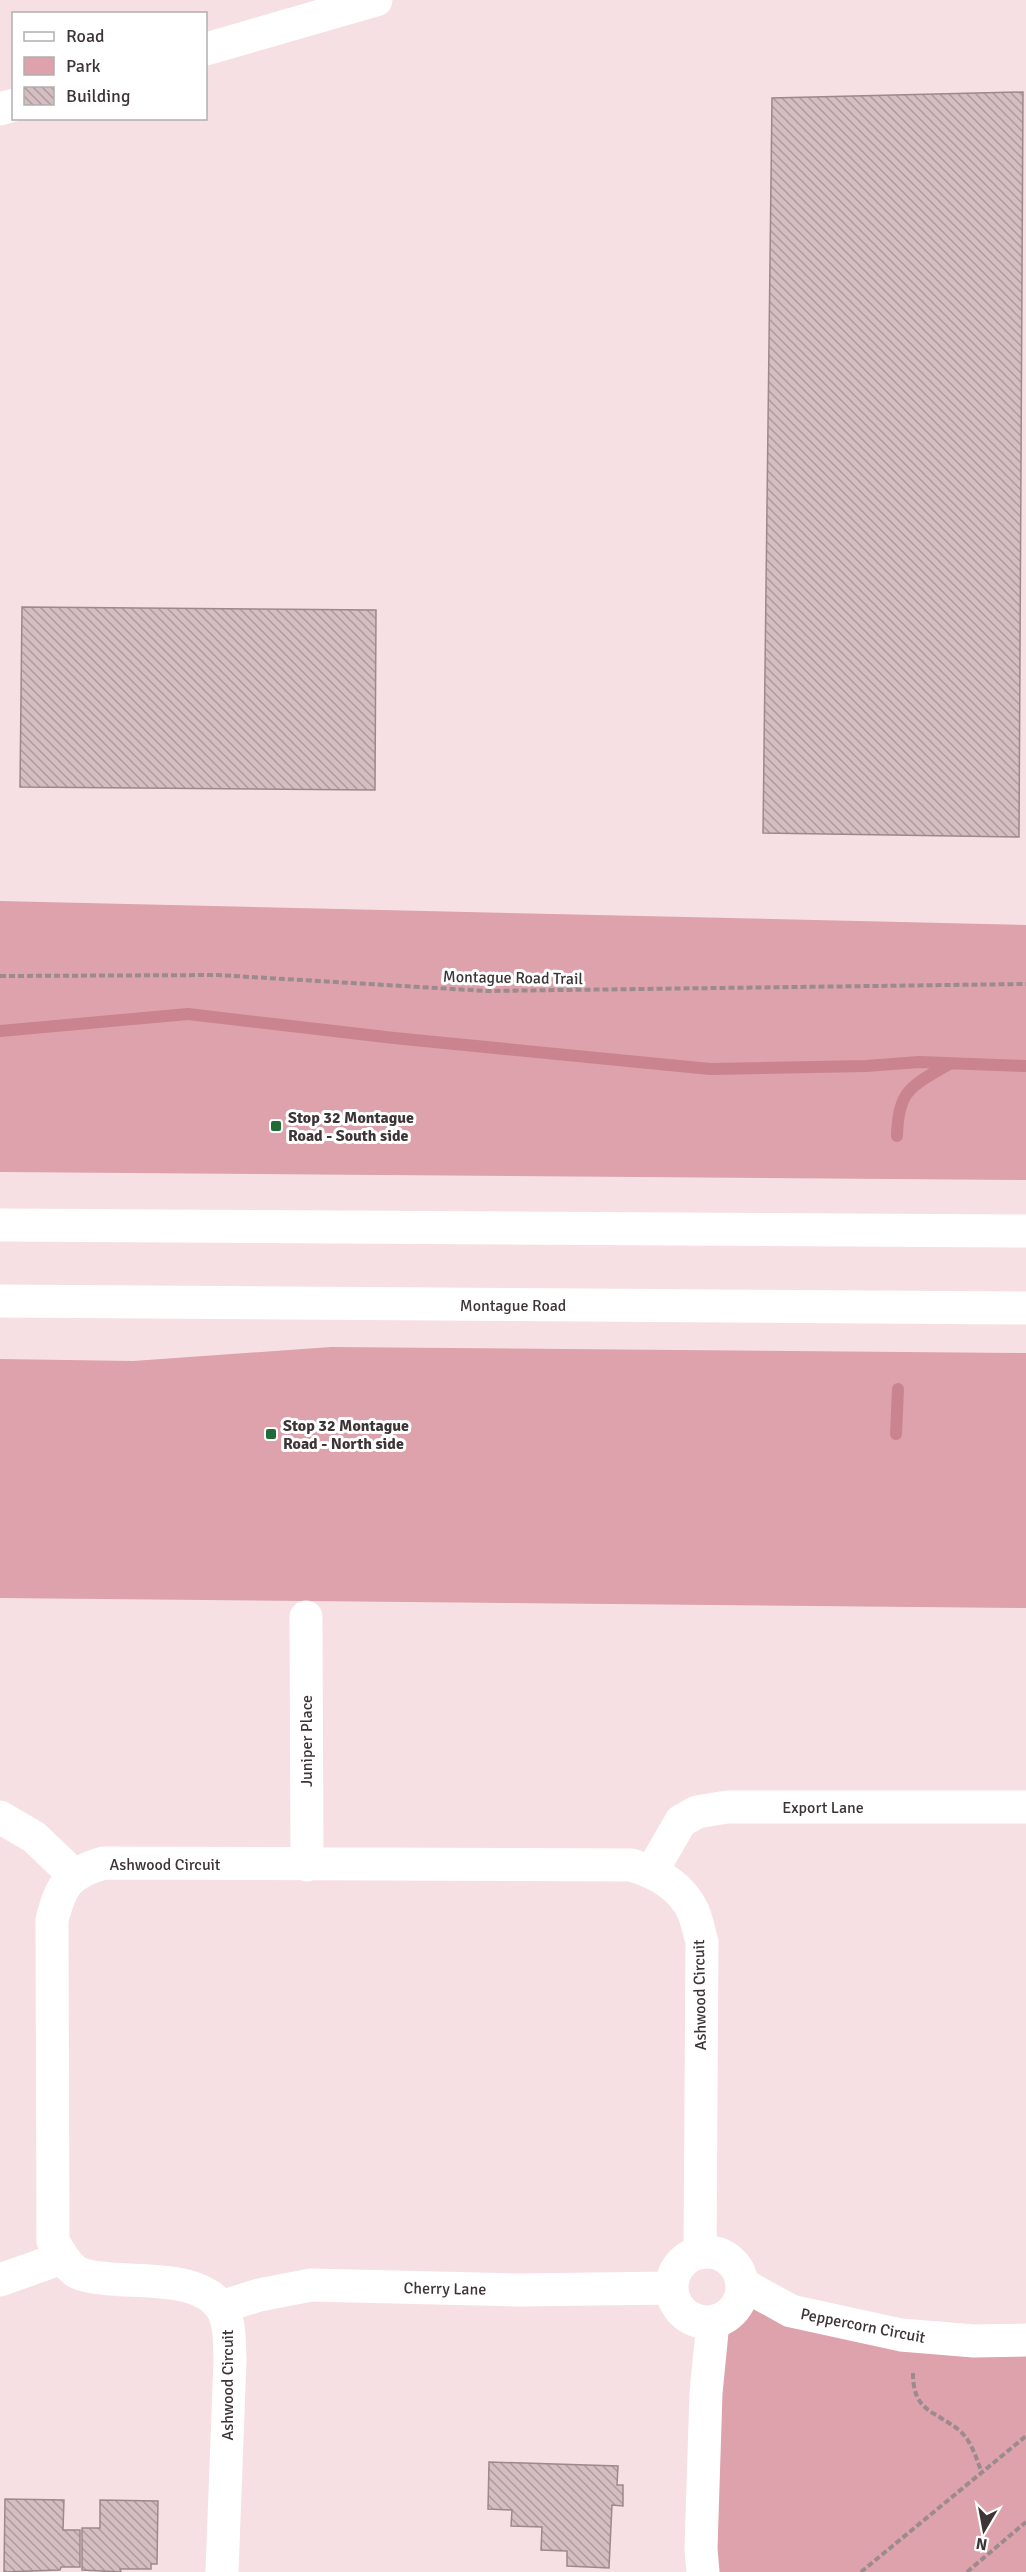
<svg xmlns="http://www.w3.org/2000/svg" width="1026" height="2572" font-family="Signika,sans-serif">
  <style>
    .park { fill: #dda2ab }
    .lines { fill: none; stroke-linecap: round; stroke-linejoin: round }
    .stream { stroke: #ca8490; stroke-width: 12 }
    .building { fill: url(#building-back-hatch); stroke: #9d888b; stroke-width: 1.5 }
    .path { stroke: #9b8b8e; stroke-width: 4; stroke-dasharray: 6 3; stroke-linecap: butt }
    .minor { stroke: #fff; stroke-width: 33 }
    .major { stroke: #fff; stroke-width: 33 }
    .poi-dot { fill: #216b38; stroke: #fff; stroke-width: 2 }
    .labels { text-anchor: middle; stroke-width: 6; stroke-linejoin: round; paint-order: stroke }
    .street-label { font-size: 16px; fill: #3d3436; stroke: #fff }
    .poi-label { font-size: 16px; font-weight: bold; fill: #3d3436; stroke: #fff; text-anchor: start }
  </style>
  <defs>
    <pattern id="building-back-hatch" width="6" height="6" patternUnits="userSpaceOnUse" patternTransform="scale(1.5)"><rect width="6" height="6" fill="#d4bec1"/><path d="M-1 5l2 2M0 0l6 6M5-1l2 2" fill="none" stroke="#ad9b9e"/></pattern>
  </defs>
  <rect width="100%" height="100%" fill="#f7e0e3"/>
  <path class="park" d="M0,901L1026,925V1180L0,1172Z
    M331,1347L1026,1353V1608L0,1598V1359L133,1361Z
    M741,2297L791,2311L1026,2340V2572H703L725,2318L735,2309Z"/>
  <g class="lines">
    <path class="stream" d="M0,1031L188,1014L394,1038L710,1069L866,1066L919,1062L1026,1066
      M897,1136C898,1089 912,1086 949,1064
      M896,1434L898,1389"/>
  </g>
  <path class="building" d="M1023,92L1019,837L763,833L772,98Z
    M22,607L376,610L375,790L20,787Z
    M489,2462L618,2466L617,2485H623V2506L612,2505L609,2568L567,2566V2551L541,2550L542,2527L511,2526L512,2510L488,2509Z
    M5,2499L64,2500L63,2530H80V2567H61L60,2570L4,2572Z
    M100,2500L158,2501L157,2564H151V2569H120L121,2572L82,2570V2528H100Z"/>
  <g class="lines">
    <path class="path" d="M0,976L217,975L487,991L1026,984
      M913,2373C913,2413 935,2410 960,2431C972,2442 976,2458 982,2473
      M861,2572L1026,2436
      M967,2572L1026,2522"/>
    <path class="minor" d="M206,49L376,0
      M0,109L14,105
      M306,1617L307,1865
      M0,1817L34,1837L74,1875
      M652,1871L681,1821L697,1812L727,1807H1026
      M672 2287a35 35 0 1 1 70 0a35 35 0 1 1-70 0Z
      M0,2280L62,2258
      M742,2284L791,2311L901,2335L974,2341L1026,2340
      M221,2307L259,2295L311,2285L519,2290L672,2288
      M222,2572L230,2360C229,2343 231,2320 220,2306C199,2277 144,2282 111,2279C100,2278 84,2277 75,2271C65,2263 59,2252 53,2241L52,1920C61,1885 68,1873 104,1863L631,1865C656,1872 681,1886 693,1911C697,1920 699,1932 702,1942L700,2253
      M703,2572L701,2549L706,2393L713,2322"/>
    <path class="major" d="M0,1225L1026,1231
      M0,1301L1026,1308"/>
  </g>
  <g class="poi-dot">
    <rect x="270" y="1120" width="12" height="12" rx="3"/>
    <rect x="265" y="1428" width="12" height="12" rx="3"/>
  </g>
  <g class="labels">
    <g class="street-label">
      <text transform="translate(513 977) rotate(1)" y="6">Montague Road Trail</text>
      <text x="513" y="1311">Montague Road</text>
      <text transform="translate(306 1741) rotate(-90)" y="6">Juniper Place</text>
      <text x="823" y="1813">Export Lane</text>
      <text x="165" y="1870">Ashwood Circuit</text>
      <text transform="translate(699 1995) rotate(-91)" y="6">Ashwood Circuit</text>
      <text transform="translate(445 2288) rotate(1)" y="6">Cherry Lane</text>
      <text transform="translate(863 2325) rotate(11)" y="6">Peppercorn Circuit</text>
      <text transform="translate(227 2385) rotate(-90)" y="6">Ashwood Circuit</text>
    </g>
    <g class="poi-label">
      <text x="288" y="1123">Stop 32 Montague<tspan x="288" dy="18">Road - South side</tspan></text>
      <text x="283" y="1431">Stop 32 Montague<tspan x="283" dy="18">Road - North side</tspan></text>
    </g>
  </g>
  <rect x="12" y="12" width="195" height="108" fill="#ffffff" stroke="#b1aeaf" stroke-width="1.5"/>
  <rect x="24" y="32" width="30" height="9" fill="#ffffff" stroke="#b1aeaf" stroke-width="1.5"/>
  <text x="66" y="42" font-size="18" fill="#3d3436">Road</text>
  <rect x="24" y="57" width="30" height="18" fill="#dda2ab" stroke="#b1aeaf" stroke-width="1.5"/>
  <text x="66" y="72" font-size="18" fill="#3d3436">Park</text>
  <rect x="24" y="87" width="30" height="18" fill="url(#building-back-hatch)" stroke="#b1aeaf" stroke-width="1.5"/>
  <text x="66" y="102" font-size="18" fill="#3d3436">Building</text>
  <g transform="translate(984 2530) rotate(190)" stroke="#ffffff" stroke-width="4.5" paint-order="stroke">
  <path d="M0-4.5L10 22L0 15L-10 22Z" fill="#3d3436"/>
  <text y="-9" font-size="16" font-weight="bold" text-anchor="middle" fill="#3d3436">N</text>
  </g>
</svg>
